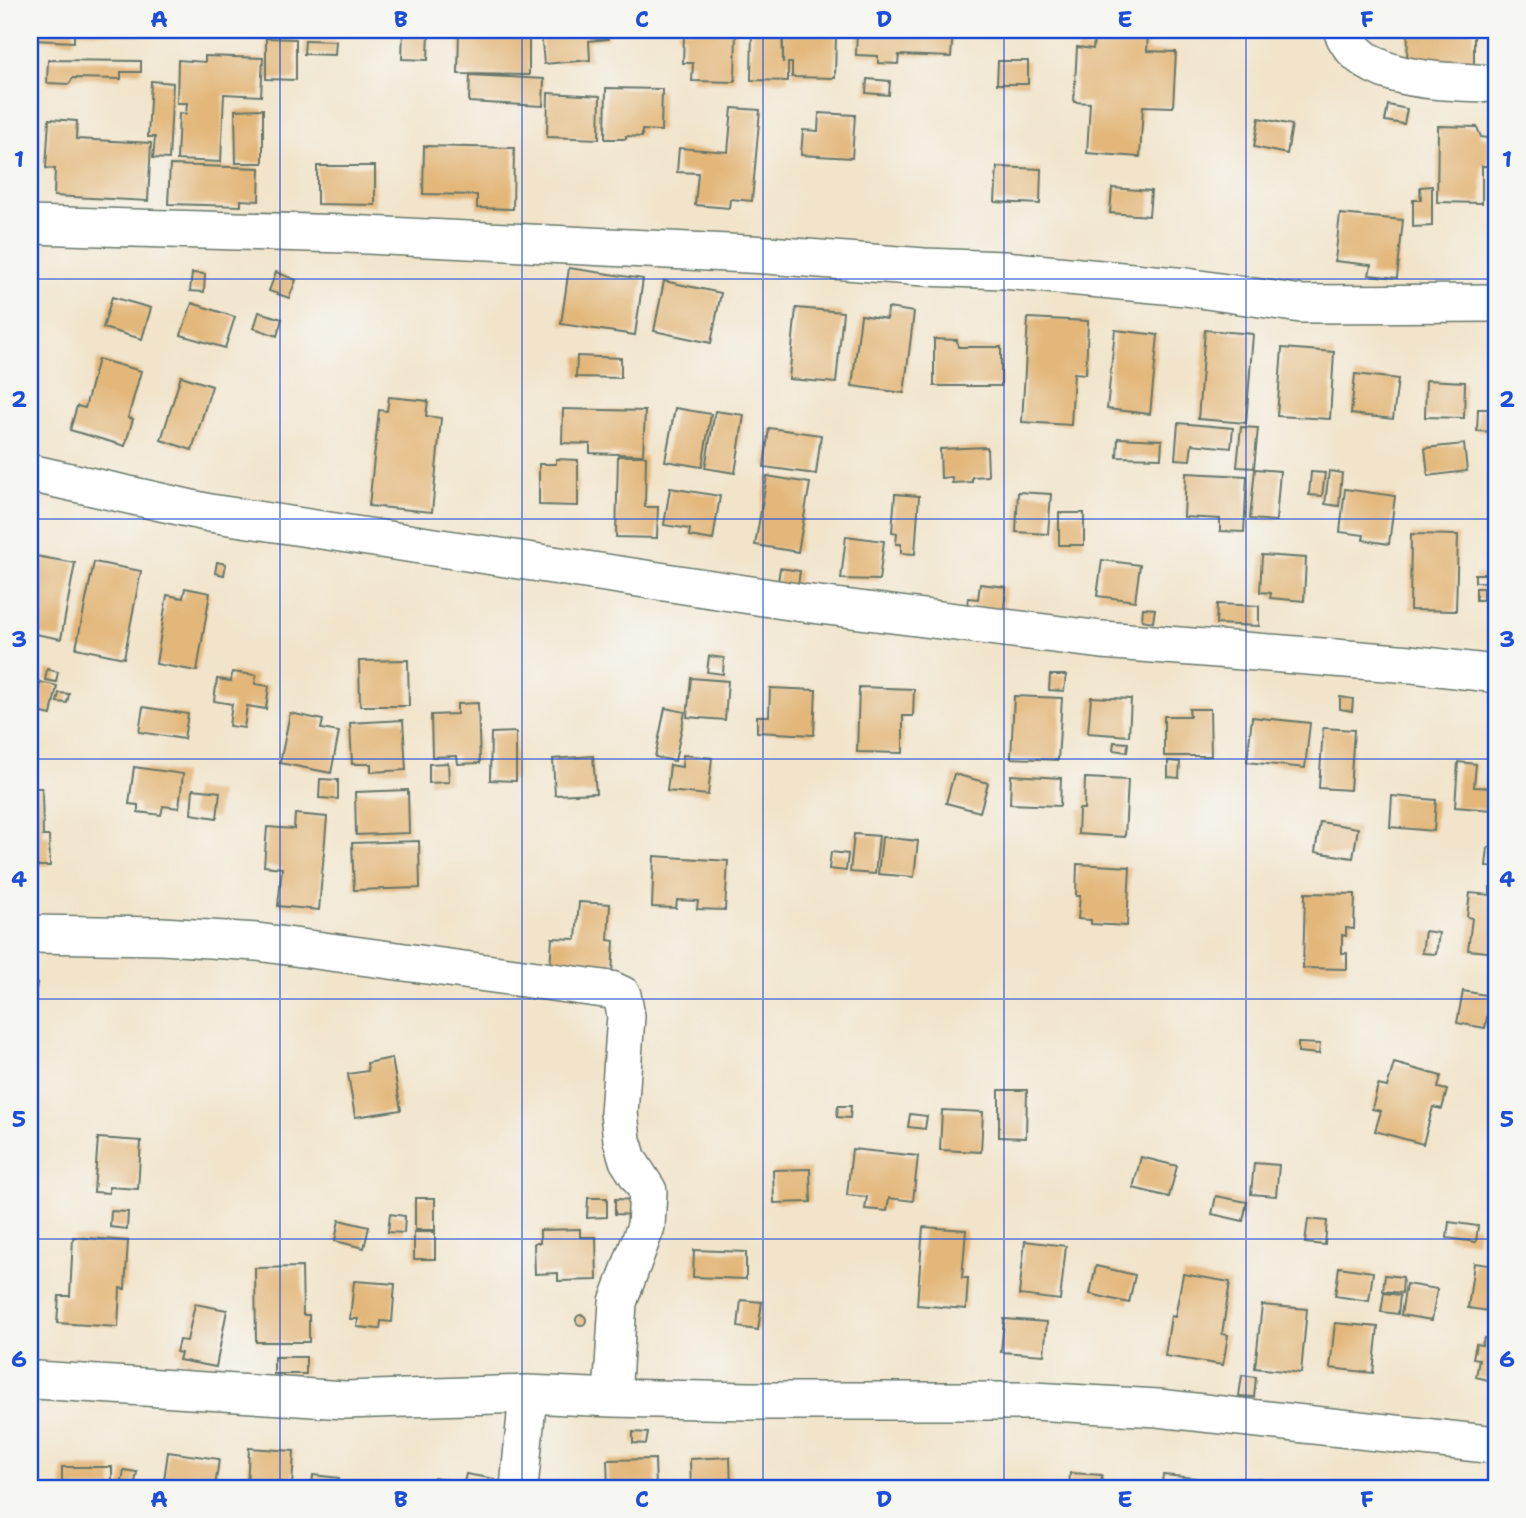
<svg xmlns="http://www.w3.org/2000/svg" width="1526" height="1518" font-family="'Shantell Sans',sans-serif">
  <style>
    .building { fill: #e3b77a }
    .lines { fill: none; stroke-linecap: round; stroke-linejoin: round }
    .minor-casing { stroke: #687769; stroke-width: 40 }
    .minor { stroke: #fff; stroke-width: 37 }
    .grid { fill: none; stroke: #1d4ed8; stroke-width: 2; stroke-opacity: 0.55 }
    .neatline { fill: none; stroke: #1d4ed8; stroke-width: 2.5 }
    .grid-label { font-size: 23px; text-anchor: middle; font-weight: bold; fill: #1d4ed8 }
  </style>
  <rect width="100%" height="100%" fill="#f6f6f2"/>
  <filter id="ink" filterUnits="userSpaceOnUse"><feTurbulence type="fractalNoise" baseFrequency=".0143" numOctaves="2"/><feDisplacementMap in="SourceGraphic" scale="14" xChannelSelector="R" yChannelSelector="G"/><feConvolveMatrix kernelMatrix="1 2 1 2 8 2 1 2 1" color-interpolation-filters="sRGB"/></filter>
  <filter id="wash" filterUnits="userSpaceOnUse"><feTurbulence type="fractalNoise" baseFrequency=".00686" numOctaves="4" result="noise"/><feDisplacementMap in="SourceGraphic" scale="28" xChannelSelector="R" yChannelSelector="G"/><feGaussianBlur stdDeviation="1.57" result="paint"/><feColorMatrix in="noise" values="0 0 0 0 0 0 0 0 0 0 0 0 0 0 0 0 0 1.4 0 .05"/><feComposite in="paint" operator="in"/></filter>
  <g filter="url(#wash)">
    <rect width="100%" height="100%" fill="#f1e4cb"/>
    <g id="blocks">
      <path class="building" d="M35,30H74V42L35,40Z
        M79,30H153V36L78,32Z
        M403,30H429L428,60L402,59Z
        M459,30H529V75L458,74Z
        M541,30H607L608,39L589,41L590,60L544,64Z
        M678,30H736L735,82L692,81L693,63H683L684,35H678Z
        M752,30H782L783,63V30H842V35H836L835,78L792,77V63H788V81L751,80Z
        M857,30H953L951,57L899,55L898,64L878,63V56L856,55Z
        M1408,30H1474V65L1407,64Z
        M1095,31L1148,34L1147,51L1176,52L1173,107L1143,106L1140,157L1087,153L1090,103L1074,102L1077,47L1093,49Z
        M266,38L296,39V80L266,79Z
        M305,40L336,41L335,55L304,54Z
        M205,56L263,58L261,96L224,94L221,162L177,160L179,113L186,114L187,103H177L178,60L205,62Z
        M48,60L141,61V72H121V79L73,78L69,84L47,83Z
        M998,61H1028V84H997Z
        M470,75L544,79L543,106L469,102Z
        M867,79L890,81L889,95L866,93Z
        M151,81L173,83L169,159L153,158L155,137H148Z
        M606,88L662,89L661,131L642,130V137L626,136V139H605Z
        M548,93L600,96L599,139L547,137Z
        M1388,105L1407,109L1404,124L1385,121Z
        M732,108L760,110L752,201L730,199L729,208L695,205L698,173L677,172L679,148L728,152Z
        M263,109V163H236L235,110Z
        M819,113L855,115L852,158L801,155L803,130L818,131Z
        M1259,118L1292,125L1287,154L1254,147Z
        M49,119L77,121L76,139L151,143L148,201L54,196L55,169L46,168Z
        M1438,126L1477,127L1481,137L1488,138V166H1482V203L1437,202Z
        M424,146L514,148L513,209L477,208V195L423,194Z
        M170,165L260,168L259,201L241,200V206L168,204Z
        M317,166H375V205L317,204Z
        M997,167L1041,169L1040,204L995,202Z
        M1432,186V226L1413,227V200H1421L1420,187Z
        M1112,188L1151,191L1149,216L1110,213Z
        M1340,214L1403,220L1397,278L1369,275L1371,265L1335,261Z
        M569,268L643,279L635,335L561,324Z
        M276,272L296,280L289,298L269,291Z
        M192,273L205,274L204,292L190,291Z
        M664,281L721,293L711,343L654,331Z
        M112,297L151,308L142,339L103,328Z
        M192,303L235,317L225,348L181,335Z
        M796,308L843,312L836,383L789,379Z
        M888,308L914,312L904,393L852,386L861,315L887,319Z
        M259,312L282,319L277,336L254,328Z
        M1028,318L1088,321L1086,374L1074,373L1071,425L1022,422Z
        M1115,330L1158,335L1150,414L1107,409Z
        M1205,330L1253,334L1246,423L1198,419Z
        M934,339L957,340L958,347H1001V386H934Z
        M1282,348L1334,352L1330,419L1277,416Z
        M577,356L621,358V378L576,377Z
        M98,359L141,371L128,418L133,419L125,446L70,430L77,406L85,408Z
        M1355,374L1398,379L1393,419L1351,414Z
        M181,376L212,386L192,450L161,440Z
        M1426,380L1465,382L1464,418L1425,417Z
        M389,397L428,401L426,416L441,418L432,512L369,506L379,410L387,411Z
        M675,408L711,414L702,467L665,461Z
        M563,409L645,411L643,455L590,453V444L562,443Z
        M1478,409H1496V432L1477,431Z
        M715,411L744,415L735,473L705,468Z
        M1178,423L1233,428L1231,448L1192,444L1190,460L1175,459Z
        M1241,427L1258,428L1254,468L1237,467Z
        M769,428L821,435L816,474L764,467Z
        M1118,438L1162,440L1161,458L1117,457Z
        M1464,444L1467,471L1428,476L1425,448Z
        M987,447L988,476L972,477V482L952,483V477L941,478L940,449Z
        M618,456H646L645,507H658L657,538L616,537Z
        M556,459L578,460V506L539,505V464H556Z
        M1255,469L1280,471L1276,521L1250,519Z
        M1329,471L1342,473L1339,506L1325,504Z
        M1311,472L1325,473L1322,496L1309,495Z
        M1186,473L1247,476L1244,532L1220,531V519L1184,517Z
        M767,476L810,483L798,552L755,545Z
        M670,488L720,496L713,540L689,536L690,529L664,525Z
        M1345,489L1395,496L1389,544L1363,540L1364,535L1340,532Z
        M1018,492L1051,494L1048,534L1016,532Z
        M895,494L919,496L915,554L901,553V544H896L897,533L892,532Z
        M1059,513H1084V545H1059Z
        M1411,534L1458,535L1456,611L1410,610Z
        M846,536L884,541L879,580L841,579Z
        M30,555L75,563L61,639L30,633Z
        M1262,555L1306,558L1304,601L1270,598L1271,593L1260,592Z
        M1102,560L1140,565L1135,601L1097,596Z
        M94,562L141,571L124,658L76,648Z
        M217,562L226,564L224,575L215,573Z
        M780,568L800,571L797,592L777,589Z
        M1475,574H1490V582H1475Z
        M980,584L1006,587L1004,610L967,606L968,598L978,599Z
        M185,588L210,593L197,671L156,664L167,595L183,598Z
        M1476,588H1483V600H1476Z
        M1217,604L1259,606V626L1216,624Z
        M1143,608L1155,609L1153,622L1142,620Z
        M709,656L724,658L723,674L707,672Z
        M408,660L409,706H360L359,661Z
        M47,669L58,672L56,682L45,680Z
        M232,672L256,675L255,684L269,686L266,709L247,706L244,728L229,726L232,704L214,701L217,679L231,681Z
        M1050,675H1066L1064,691L1049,690Z
        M691,678L728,681L725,720L687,717Z
        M40,682L57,686L51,715L34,711Z
        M859,687L914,689L913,716H903V753L857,752Z
        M770,688L816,690L814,735L757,732V716H769Z
        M59,693L69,694L67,703L57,702Z
        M1014,696L1062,698L1058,760L1011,758Z
        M1091,697L1131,699L1129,736L1088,733Z
        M1340,697L1353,699L1352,711L1340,709Z
        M478,703L480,763L458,764L457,756L432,757L431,715L457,714V704Z
        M143,707L188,714L184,739L139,732Z
        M665,708L685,712L675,761L655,757Z
        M1189,709H1210L1211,756H1164V716H1190Z
        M290,713L323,720L321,729L339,732L331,773L280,763Z
        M1252,717L1310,723L1305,768L1247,762Z
        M403,720L406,770L371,772V764H352L350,723Z
        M1323,728L1354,730L1350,790L1319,788Z
        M516,732V781L490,780L491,733Z
        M1114,742L1128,743L1127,752L1113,750Z
        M683,755L712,758L708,795L667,791L670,765L682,767Z
        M593,756L596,793L555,795L553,759Z
        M1168,761L1180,762L1179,778L1168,777Z
        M1458,762L1476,764L1474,787L1494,788L1492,810L1455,807Z
        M448,763L449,782L429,783V764Z
        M134,767L183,774L179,808L163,806L161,815L138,812V805L129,804Z
        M954,774L988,783L980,812L946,803Z
        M1011,775L1061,778L1060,806L1010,804Z
        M1085,778L1128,780L1125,837L1078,834L1079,809H1084Z
        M320,779L338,780V799L319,798Z
        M30,788H42L43,836H49L50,866H37V891H30Z
        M193,789L220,792L217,818L191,814Z
        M408,790L409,833L356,835L355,792Z
        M1392,796L1436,800L1434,831L1390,827Z
        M295,814L327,817L319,910L278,906L282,868L264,866L267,827L294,829Z
        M1320,822L1358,828L1353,858L1315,852Z
        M854,834L879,836L875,874L850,872Z
        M882,837L918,841L914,877L878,874Z
        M419,841L420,888L354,890L352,843Z
        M1488,847L1496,848V867L1486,866Z
        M831,852L848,854L846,871L829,869Z
        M654,856L728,861L725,910L697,909L698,901L677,900L676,908L652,907Z
        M1077,864L1130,867L1127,926L1091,924V920L1078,919L1080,896H1076Z
        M1490,887L1496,888V953L1468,950L1472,918L1467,917L1470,893L1490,895Z
        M1305,893L1355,894L1354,929L1346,928V936L1342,935V953H1347V969L1303,968Z
        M579,902L610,904L608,940L614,941L612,974L550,969L552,938L576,939Z
        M1425,931L1439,933L1436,954L1422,953Z
        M30,981L37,983L32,1001L30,1000Z
        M1463,991L1491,996L1485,1028L1457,1023Z
        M1298,1043L1320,1044L1319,1054L1298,1052Z
        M392,1058L401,1110L355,1117L348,1074L368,1071L367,1063Z
        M1394,1063L1441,1076L1438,1088L1447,1090L1442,1109L1433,1107L1423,1144L1375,1131L1381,1111L1372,1109L1378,1085L1387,1087Z
        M999,1090H1027L1026,1138L999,1137Z
        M838,1106H851L850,1118L837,1117Z
        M942,1110L983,1112L981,1152L940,1150Z
        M910,1114L927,1116L925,1129L908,1127Z
        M98,1138L141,1141L138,1189L109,1187V1193L94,1192Z
        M852,1149L918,1156L913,1201L889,1198L887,1211L865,1209L867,1197L847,1195Z
        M1141,1157L1177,1166L1169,1197L1133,1188Z
        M1254,1163L1279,1165L1276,1196L1251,1194Z
        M810,1169L811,1202L774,1203L773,1170Z
        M1216,1196L1247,1202L1243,1221L1212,1214Z
        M415,1198H435V1230H415Z
        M588,1198H607V1217L587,1218Z
        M615,1199L636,1200V1215L615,1214Z
        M111,1211L128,1212L127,1229L110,1227Z
        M390,1214L405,1216L404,1233L388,1232Z
        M1308,1219L1327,1221L1325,1245L1305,1243Z
        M339,1220L369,1227L364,1248L335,1241Z
        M1449,1222L1478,1226L1476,1242L1447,1238Z
        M923,1227L966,1230L962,1278H968L966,1309L917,1305Z
        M580,1229V1237H596L597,1280L558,1281V1273L535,1274L534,1243H540V1230Z
        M414,1232H435V1259H414Z
        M73,1237L128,1241L125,1289L120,1288L118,1327L57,1323L59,1296H70Z
        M1025,1241L1066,1246L1060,1300L1019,1295Z
        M694,1250L746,1252V1279L693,1277Z
        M1474,1263L1496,1266V1312L1468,1308Z
        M1096,1266L1135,1275L1129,1303L1090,1294Z
        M302,1267L303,1315H309V1342H256L255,1268Z
        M1339,1267L1373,1272L1369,1301L1335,1296Z
        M1183,1274L1230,1282L1222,1334L1228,1335L1223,1365L1165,1356L1171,1316L1175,1317Z
        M1385,1275L1403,1277L1402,1293L1383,1291Z
        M354,1281L395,1284L392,1322L381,1321L380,1329L357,1327L358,1319H350Z
        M1406,1284L1437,1289L1432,1320L1401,1315Z
        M1384,1293L1400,1295L1398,1314L1381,1312Z
        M741,1300L762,1302L758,1330L738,1327Z
        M195,1304L227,1310L216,1367L179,1360L181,1353L176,1352L179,1340L187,1341Z
        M1262,1305L1307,1309L1301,1373L1255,1368Z
        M576 1320a5 5 0 1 1 10 0a5 5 0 1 1-10 0Z
        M1004,1319L1047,1322L1044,1355L1001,1352Z
        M1335,1323L1378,1327L1373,1373L1330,1368Z
        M1484,1338L1496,1341V1382L1476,1377L1479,1359L1473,1358L1476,1344L1482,1345Z
        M274,1357H306V1374H274Z
        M1242,1375L1256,1377L1254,1397L1239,1396Z
        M633,1432L648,1433L646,1444L633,1443Z
        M249,1448L294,1451L292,1488H247Z
        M168,1452L219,1459L215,1488L163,1487Z
        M730,1457L731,1488H691L690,1459Z
        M655,1459L656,1488H608L607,1460Z
        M62,1467H112V1488H62Z
        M124,1470L137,1472L134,1488H121Z
        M1070,1473L1102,1475L1101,1488H1069Z
        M466,1474L495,1479L494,1488H432L434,1478L464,1482Z
        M313,1475L339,1478L338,1488H312Z
        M1163,1475L1195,1478L1194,1488H1161Z
        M1236,1478L1261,1479L1260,1488H1219V1483L1235,1484Z"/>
    </g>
  </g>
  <g filter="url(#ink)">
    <use href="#blocks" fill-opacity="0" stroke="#687769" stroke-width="2"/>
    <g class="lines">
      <defs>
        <path id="minor" d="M1342,30C1363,86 1447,80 1496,84
          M30,225L347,234L768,255L924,267L1004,270L1186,287L1301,304L1496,303
          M30,473L210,513L803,603L1102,640L1411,664L1496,674
          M30,934L162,936L257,942L611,990L622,995L626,1016L619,1113L622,1140L628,1160L648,1191L646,1226L618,1302L612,1398
          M36,1380L345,1400L528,1394L612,1398L749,1401H1033L1158,1408L1496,1445
          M519,1488L528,1394"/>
      </defs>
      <use href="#minor" class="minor-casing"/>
      <use href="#minor" class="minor"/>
    </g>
  </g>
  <path class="grid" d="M280,30V1488M522,30V1488M763,30V1488M1004,30V1488M1246,30V1488M30,279H1496M30,519H1496M30,759H1496M30,999H1496M30,1239H1496"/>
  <rect width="1526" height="1518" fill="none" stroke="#f6f6f2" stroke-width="77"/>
  <rect x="38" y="38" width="1450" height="1442" class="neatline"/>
  <g class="grid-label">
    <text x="159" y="27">A</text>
    <text x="401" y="27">B</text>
    <text x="642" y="27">C</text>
    <text x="884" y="27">D</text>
    <text x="1125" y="27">E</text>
    <text x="1367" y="27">F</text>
    <text x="19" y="167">1</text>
    <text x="1507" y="167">1</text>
    <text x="19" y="407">2</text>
    <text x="1507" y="407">2</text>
    <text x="19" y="647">3</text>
    <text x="1507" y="647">3</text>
    <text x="19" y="887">4</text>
    <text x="1507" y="887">4</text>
    <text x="19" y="1127">5</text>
    <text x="1507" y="1127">5</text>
    <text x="19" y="1367">6</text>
    <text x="1507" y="1367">6</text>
    <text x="159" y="1507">A</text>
    <text x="401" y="1507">B</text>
    <text x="642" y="1507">C</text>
    <text x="884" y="1507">D</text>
    <text x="1125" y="1507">E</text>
    <text x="1367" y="1507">F</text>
  </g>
</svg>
